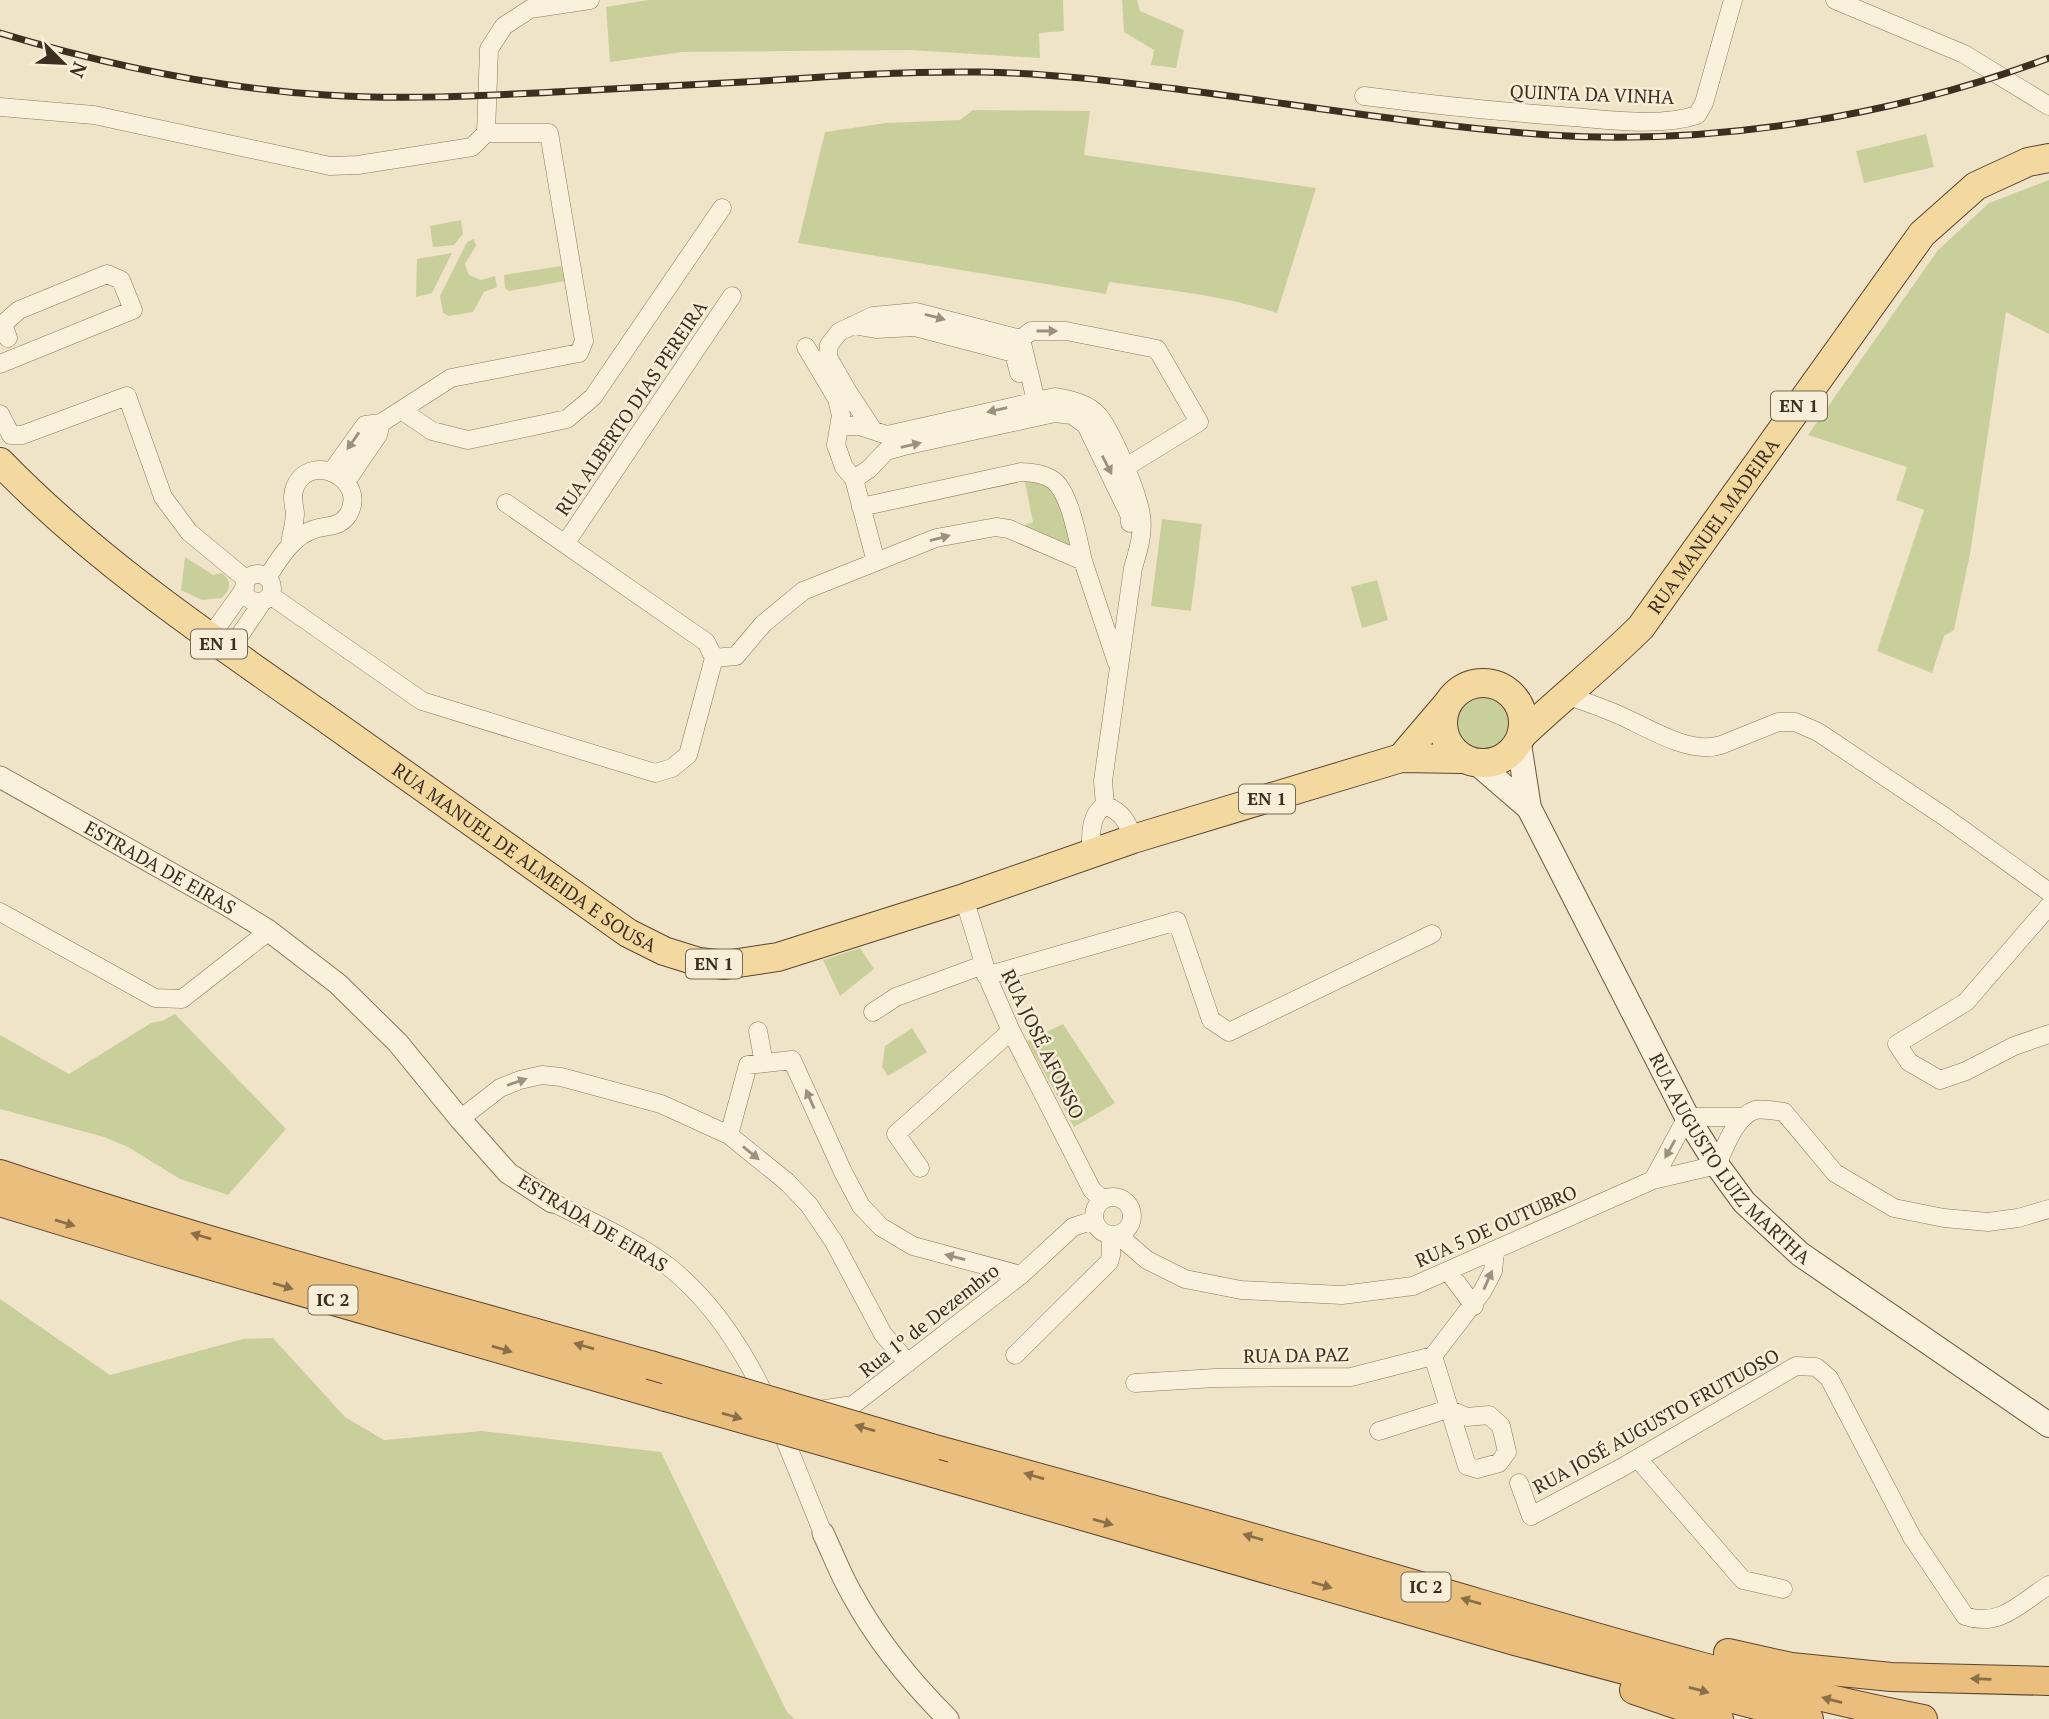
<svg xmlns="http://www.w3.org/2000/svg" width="2049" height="1719" font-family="'PT Serif',serif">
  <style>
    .green { fill: #c9cf9b }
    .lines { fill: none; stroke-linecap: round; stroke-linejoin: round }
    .minor-casing { stroke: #8d765c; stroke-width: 19 }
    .tertiary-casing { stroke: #8d765c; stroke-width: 23 }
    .secondary-casing { stroke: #6f573f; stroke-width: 26 }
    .primary-casing { stroke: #5b4430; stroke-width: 30 }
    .trunk-casing { stroke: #5b4430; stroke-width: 30 }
    .minor { stroke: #faf1dc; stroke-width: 18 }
    .tertiary { stroke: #faf1dc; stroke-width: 21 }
    .secondary { stroke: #faf1dc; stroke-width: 24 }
    .primary { stroke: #f3d9a0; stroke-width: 28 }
    .trunk { stroke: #eabe7c; stroke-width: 28 }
    .rail-casing { stroke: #3d2e20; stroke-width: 7 }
    .rail { stroke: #f7eed8; stroke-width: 4.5; stroke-dasharray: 13; stroke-linecap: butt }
    .trunk-bridge-casing { stroke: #5b4430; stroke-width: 30; stroke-linecap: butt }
    .trunk-bridge { stroke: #eabe7c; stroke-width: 28 }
    .oneway { fill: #9c907e }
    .oneway2 { fill: #8b6f49 }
    .labels { text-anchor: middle; stroke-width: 5; stroke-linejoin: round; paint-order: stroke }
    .shield { fill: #f7eed8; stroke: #756857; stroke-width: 2 }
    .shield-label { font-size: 18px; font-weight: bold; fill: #3d2e20 }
    .street-label { font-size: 19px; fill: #3d2e20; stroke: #f7eed8 }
  </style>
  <rect width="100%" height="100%" fill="#f0e4c8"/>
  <path class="green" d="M648,0H1063L1064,31L1039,33L1040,58L909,50L682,52L610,62L606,7Z
    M1122,0H1137L1140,11L1184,30L1176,68L1151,65L1154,50L1124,32Z
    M973,110L1090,111L1084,155L1316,188L1277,313C1223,295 1165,290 1109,282L1106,294L798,243L825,132L886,123L960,120Z
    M1926,134L1934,167L1864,183L1856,151Z
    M2049,180V334L2006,312L1970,554L1954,630L1944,636L1932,673L1877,651L1924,510L1896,500L1907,467L1808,435L1938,250L1989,203Z
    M461,220L463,234L454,245L433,247L430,226Z
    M474,239L476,246L465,264L469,275L481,280L495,276L497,287L484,292L473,312L449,316L443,313L440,296L467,242Z
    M452,253L432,293L416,297L417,259Z
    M561,266L565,281L509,291L505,288L504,275Z
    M1024,478H1038L1059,491L1076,552L1027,532L1025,525L1033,522Z
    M1162,519L1202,524L1191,611L1151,606Z
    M185,557L213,575L222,573C232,581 231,589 222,598L202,600L181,590Z
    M1377,580L1388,620L1362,628L1351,587Z
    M1452 724a32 32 0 1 1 64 0a32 32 0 1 1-64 0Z
    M860,948L874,969L840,996L823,960Z
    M175,1014L286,1129L228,1195L180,1179L128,1147L104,1137L0,1109V1035L69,1074L151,1023L162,1021Z
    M1063,1024L1115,1103L1074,1127L1027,1041Z
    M912,1028L927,1052L888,1076L882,1067L885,1046Z
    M0,1299L110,1375L243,1339L273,1338L345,1417L384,1440L482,1431L661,1452L787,1712L795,1719H0Z"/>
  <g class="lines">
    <defs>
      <path id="minor" d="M1835,0L1964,54L2049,106
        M1364,96C1434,105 1503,112 1573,117C1611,120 1661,127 1697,115L1704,103L1733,0
        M0,107L94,115L330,166L358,165L472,147L486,133H549L584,341L579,353L451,378L381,423L365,425L332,471
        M486,133L489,49L504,26L530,9L590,0
        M853,325L876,329L915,327L1014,353L1019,373
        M806,347L837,399L841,415L836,445L844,467L854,479L876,562
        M0,364L133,310L121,280L107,274L19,310L3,324L8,338
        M1036,401L1021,339L1031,331H1066L1157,349L1199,422L1126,467
        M401,410L432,431L468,440L567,419L593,397L722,208
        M0,414L11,435H22L127,396L163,497L189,532L247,580
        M841,426H859L887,435L1055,397C1071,400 1088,403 1099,416C1114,436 1137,491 1141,515C1144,533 1138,551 1133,568L1103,781L1105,805
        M873,430L848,392L828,357L829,345L839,332L873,316L916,312L1021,339
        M854,479L869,469L886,451L904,446L1055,413L1072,415L1086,425L1130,516V523
        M346,482L378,435L381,423
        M861,507L1021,472C1032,473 1043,473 1053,480C1070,492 1078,540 1083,561
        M565,544L732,296
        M244 588a14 14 0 1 1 28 0a14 14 0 1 1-28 0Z
        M267,578C279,559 293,535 315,529C328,525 339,528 348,515C369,480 311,450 295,487C291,497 294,504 295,513C295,523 291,535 290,545
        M270,595L422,701L655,773L672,768L688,755L714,658L706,642L506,503
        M210,637L245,588
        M229,651L263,601
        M714,658L736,656L763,624L803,591L936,538L996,527L1009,529L1083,561L1117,663
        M1565,695C1581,700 1597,706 1612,712C1643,724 1688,756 1721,745L1778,722H1795L1818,732L1945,817L2049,892
        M1105,805C1122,812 1128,822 1133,839
        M1091,853C1091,835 1089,816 1105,805
        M964,898L990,983L1011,1031L1092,1190L1103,1200
        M2049,906L1966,1002L1897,1044L1909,1062L1940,1080L1966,1071L2014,1046L2049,1034
        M0,912L155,998L182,999L269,931
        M986,976L1177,921L1211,1020L1229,1032L1432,934
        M873,1012L896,997L983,965
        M758,1031L764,1063
        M460,1119L500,1088L520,1080L542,1075L561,1077L661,1104L729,1135L787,1182L809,1205L834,1242L883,1334L908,1363
        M729,1135L748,1065L792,1060L843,1172L861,1206L881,1227L913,1246L1021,1275
        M920,1168L896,1134L1011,1031
        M1653,1180L1687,1117H1744
        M1094 1216a19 19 0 1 1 38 0a19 19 0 1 1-38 0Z
        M552,1202C591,1222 634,1240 669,1267C751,1332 784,1441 823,1533
        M1118,1235L1147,1260L1185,1279L1241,1290L1342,1295L1413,1286L1653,1180L1717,1165C1725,1147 1735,1117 1755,1110C1763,1108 1776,1111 1784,1112L1835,1173L1894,1208L1944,1218L1988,1222L2018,1218L2049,1209
        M1448,1271L1474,1306
        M1015,1355L1109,1262L1111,1255V1236
        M1135,1383L1215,1378L1351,1377L1433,1356L1482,1292L1493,1271L1495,1251
        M819,1410L853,1405L1021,1275L1073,1227L1094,1220
        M1379,1431L1448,1409L1467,1417L1489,1415L1501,1426L1507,1452L1499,1463L1477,1469L1467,1466L1433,1356
        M1638,1459L1743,1580L1783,1589
        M1519,1483L1531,1516L1621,1468L1796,1366L1816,1367L1829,1378L1912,1537L1965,1616C2000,1628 2020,1603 2049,1585"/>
      <g id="tertiary">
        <path id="s1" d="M0,777L227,905L269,931L338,984L398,1043L460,1119L508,1173L552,1202"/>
        <path d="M823,1533C833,1554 841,1576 853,1596C878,1642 911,1682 948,1719"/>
      </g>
      <g id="secondary">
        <path id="s2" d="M1519,744L1529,808L1687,1117L1717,1165L1744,1202L1800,1254L2049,1425"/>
        <path d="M1478,764L1529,808"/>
      </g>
      <g id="primary">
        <path id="s3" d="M0,462C100,565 221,645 338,727C435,795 531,865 628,933L664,951L699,962L725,965L778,957L964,898L1133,839L1401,758L1463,759"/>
        <circle cx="1483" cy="723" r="40"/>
        <path id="s4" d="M1522,735C1561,698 1603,665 1641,627L1922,234L1976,186L2028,162L2049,158"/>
        <path d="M1401,758L1448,703"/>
      </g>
      <path id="trunk" d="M0,1174C214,1246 433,1303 650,1365
        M0,1202L157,1250L666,1397
        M931,1448C1092,1492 1253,1537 1413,1584C1582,1633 1751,1685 1923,1719
        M944,1476L1515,1641L1809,1719
        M1728,1653L1791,1667L1891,1677L2049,1681
        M1634,1690L1719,1719"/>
    </defs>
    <use href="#minor" class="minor-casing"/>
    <use href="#tertiary" class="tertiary-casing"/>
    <use href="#secondary" class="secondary-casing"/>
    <use href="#primary" class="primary-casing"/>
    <use href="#trunk" class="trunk-casing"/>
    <use href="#minor" class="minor"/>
    <use href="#tertiary" class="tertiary"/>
    <use href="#secondary" class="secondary"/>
    <use href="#primary" class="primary"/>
    <use href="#trunk" class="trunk"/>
    <defs>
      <path id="rail" d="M0,33C107,65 214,88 326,95C402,100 479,96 555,92C624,88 693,85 762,81C835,76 908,71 981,72C1047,73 1112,81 1177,89C1301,105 1424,126 1549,135C1713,146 1896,116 2049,58"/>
    </defs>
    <use href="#rail" class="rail-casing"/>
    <use href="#rail" class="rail"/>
    <defs>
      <path id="trunk-bridge" d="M650,1365L931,1448
        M666,1397L944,1476"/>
    </defs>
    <use href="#trunk-bridge" class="trunk-bridge-casing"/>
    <use href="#trunk-bridge" class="trunk-bridge"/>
  </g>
  <defs><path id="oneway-solid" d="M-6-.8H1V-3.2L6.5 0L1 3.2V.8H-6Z" transform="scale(1.75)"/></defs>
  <g class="oneway">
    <use href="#oneway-solid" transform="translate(935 317) rotate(15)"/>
    <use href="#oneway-solid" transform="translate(1047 331)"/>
    <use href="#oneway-solid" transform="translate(997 410) rotate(167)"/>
    <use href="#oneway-solid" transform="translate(353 441) rotate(125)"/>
    <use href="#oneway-solid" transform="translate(911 445) rotate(-13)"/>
    <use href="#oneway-solid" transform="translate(1107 465) rotate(63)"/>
    <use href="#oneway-solid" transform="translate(940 538) rotate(-15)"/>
    <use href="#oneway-solid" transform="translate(517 1082) rotate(-19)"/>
    <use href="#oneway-solid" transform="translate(810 1099) rotate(-114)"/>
    <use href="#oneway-solid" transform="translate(1670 1149) rotate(119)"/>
    <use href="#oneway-solid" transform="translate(751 1153) rotate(39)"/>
    <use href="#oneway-solid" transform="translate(955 1257) rotate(-166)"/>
    <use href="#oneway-solid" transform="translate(1488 1280) rotate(-66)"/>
  </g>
  <g class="oneway2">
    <use href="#oneway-solid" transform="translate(65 1223) rotate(17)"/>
    <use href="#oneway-solid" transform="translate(201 1236) rotate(-164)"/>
    <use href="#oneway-solid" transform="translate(283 1286) rotate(16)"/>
    <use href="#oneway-solid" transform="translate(584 1346) rotate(-164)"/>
    <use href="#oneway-solid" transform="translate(502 1349) rotate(16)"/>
    <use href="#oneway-solid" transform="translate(732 1416) rotate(16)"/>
    <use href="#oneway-solid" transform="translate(865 1428) rotate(-164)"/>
    <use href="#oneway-solid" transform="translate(1034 1476) rotate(-164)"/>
    <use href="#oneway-solid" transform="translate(1103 1522) rotate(16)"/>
    <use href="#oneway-solid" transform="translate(1253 1537) rotate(-164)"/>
    <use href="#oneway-solid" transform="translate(1322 1585) rotate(16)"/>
    <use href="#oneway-solid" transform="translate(1471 1601) rotate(-164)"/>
    <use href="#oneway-solid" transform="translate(1981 1679) rotate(-178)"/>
    <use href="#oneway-solid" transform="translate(1699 1690) rotate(15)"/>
    <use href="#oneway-solid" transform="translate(1832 1700) rotate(-165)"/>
  </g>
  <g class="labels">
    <g class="shield">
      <rect x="1771" y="391.5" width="56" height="29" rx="5"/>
      <rect x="191" y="629.5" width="56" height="29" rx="5"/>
      <rect x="1239" y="784.5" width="56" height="29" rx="5"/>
      <rect x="686" y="949.5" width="56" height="29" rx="5"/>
      <rect x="308.5" y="1285.5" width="49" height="29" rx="5"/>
      <rect x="1401.5" y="1572.5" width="49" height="29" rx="5"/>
    </g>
    <g class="shield-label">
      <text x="1799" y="412">EN 1</text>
      <text x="219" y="650">EN 1</text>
      <text x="1267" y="805">EN 1</text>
      <text x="714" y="970">EN 1</text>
      <text x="333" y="1306">IC 2</text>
      <text x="1426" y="1593">IC 2</text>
    </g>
    <g class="street-label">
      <text transform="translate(1592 94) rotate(2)" y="7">QUINTA DA VINHA</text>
      <text transform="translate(631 408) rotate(-56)" y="7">RUA ALBERTO DIAS PEREIRA</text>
      <text dy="7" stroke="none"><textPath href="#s4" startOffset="285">RUA MANUEL MADEIRA</textPath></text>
      <text dy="7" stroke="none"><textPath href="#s3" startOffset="658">RUA MANUEL DE ALMEIDA E SOUSA</textPath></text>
      <text dy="7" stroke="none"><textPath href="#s1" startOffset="184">ESTRADA DE EIRAS</textPath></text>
      <text transform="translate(1043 1044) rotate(64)" y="7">RUA JOSÉ AFONSO</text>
      <text dy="7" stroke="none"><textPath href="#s2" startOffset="471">RUA AUGUSTO LUIZ MARTHA</textPath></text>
      <text transform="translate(593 1223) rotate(31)" y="7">ESTRADA DE EIRAS</text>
      <text transform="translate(1496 1226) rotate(-24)" y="7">RUA 5 DE OUTUBRO</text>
      <text transform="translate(929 1320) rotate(-38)" y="7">Rua 1º de Dezembro</text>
      <text transform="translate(1296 1355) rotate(-1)" y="7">RUA DA PAZ</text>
      <text transform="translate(1656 1421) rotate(-29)" y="7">RUA JOSÉ AUGUSTO FRUTUOSO</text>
    </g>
  </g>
  <g transform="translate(63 63) rotate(114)" stroke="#f7eed8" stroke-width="5" paint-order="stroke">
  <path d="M0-5L12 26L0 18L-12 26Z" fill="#3d2e20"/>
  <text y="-10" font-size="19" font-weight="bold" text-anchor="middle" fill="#3d2e20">N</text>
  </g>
</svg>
